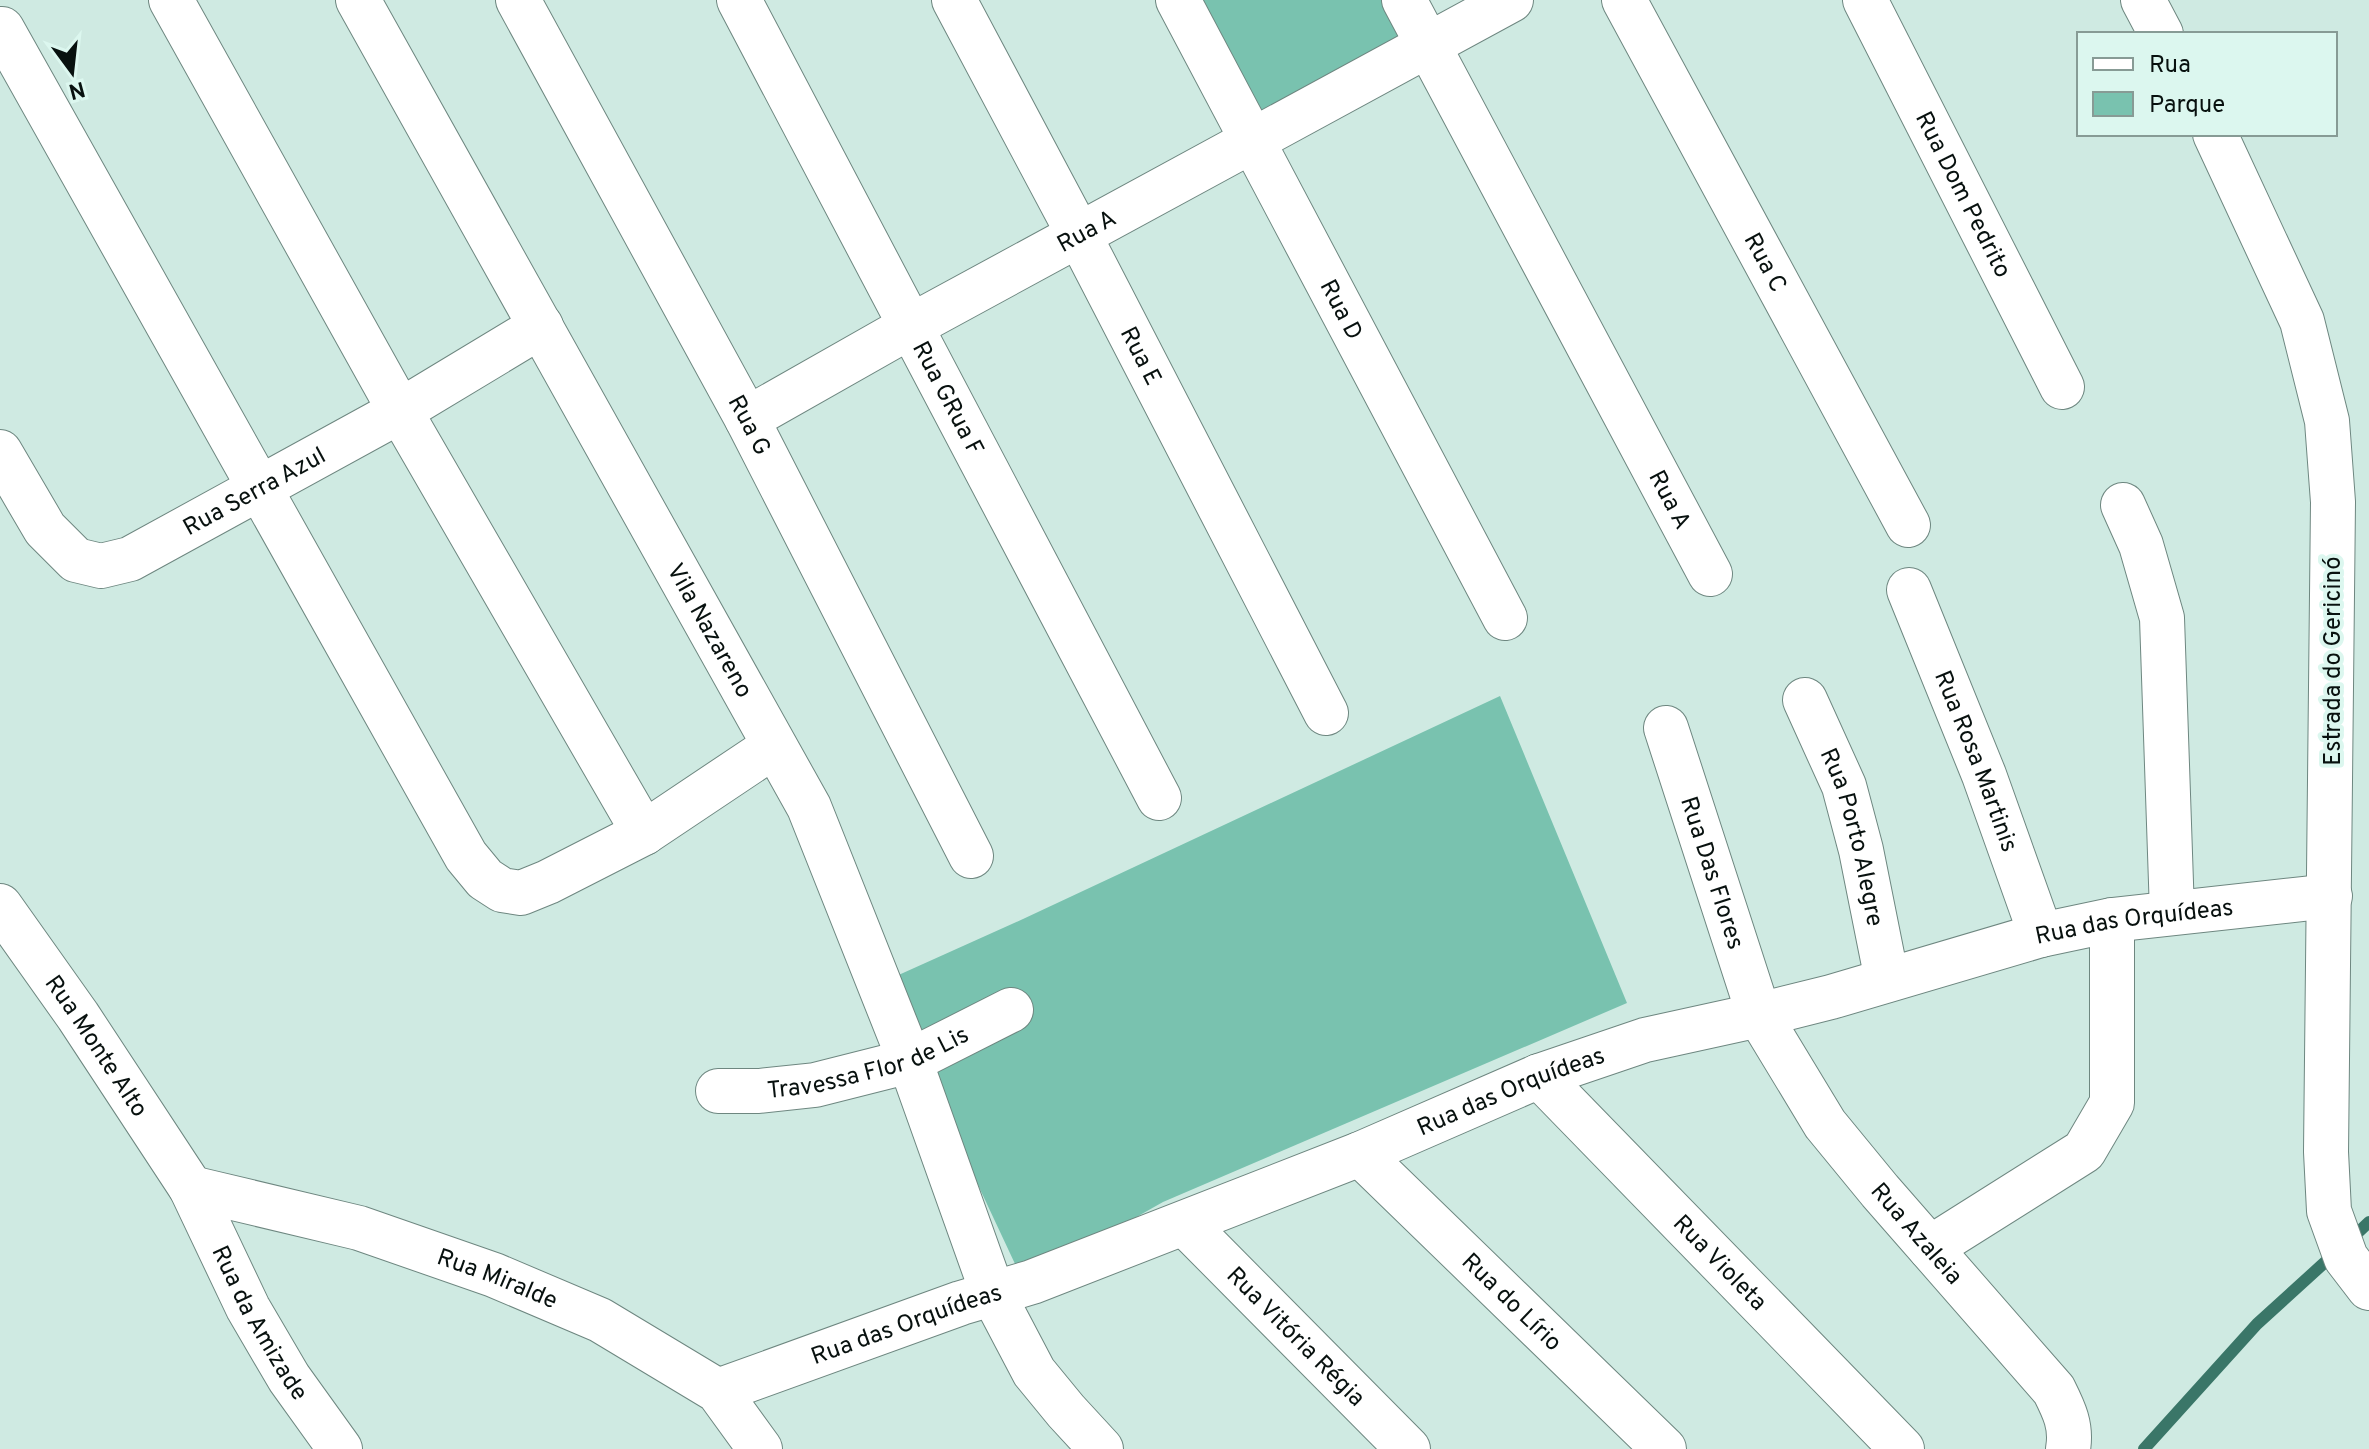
<svg xmlns="http://www.w3.org/2000/svg" width="2369" height="1449" font-family="Overpass,sans-serif">
  <style>
    .green { fill: #79c2af }
    .lines { fill: none; stroke-linecap: round; stroke-linejoin: round }
    .stream { stroke: #3a7668; stroke-width: 12 }
    .minor-casing { stroke: #6e8780; stroke-width: 46 }
    .minor { stroke: #fff; stroke-width: 44 }
    .labels { text-anchor: middle; stroke-width: 8; stroke-linejoin: round; paint-order: stroke }
    .street-label { font-size: 24px; fill: #08110f; stroke: #dcf7ef }
  </style>
  <rect width="100%" height="100%" fill="#cfeae2"/>
  <path class="green" d="M1178,0H1404L1428,44L1253,140Z
    M1500,696L1627,1003L1163,1202L1023,1281L883,982L1023,919Z"/>
  <g class="lines">
    <path class="stream" d="M2348,1242L2369,1222
      M2144,1449L2257,1324L2334,1254"/>
    <defs>
      <g id="minor">
        <path d="M171,0L400,411L644,833"/>
        <path id="s1" d="M358,0L809,807L910,1061L993,1294L1034,1372L1066,1411L1101,1449"/>
        <path id="s2" d="M518,0L747,419L971,856"/>
        <path id="s3" d="M739,0L1159,798"/>
        <path id="s4" d="M954,0L1079,235L1326,713"/>
        <path id="s5" d="M1178,0L1505,618"/>
        <path id="s6" d="M1404,0L1710,574"/>
        <path id="s7" d="M1624,0L1908,525"/>
        <path id="s8" d="M1865,0L2062,387"/>
        <path d="M2143,0L2161,34"/>
        <path d="M2,29L466,856L485,879L502,890L521,893L548,882L644,833L774,746"/>
        <path d="M2215,134L2302,321L2327,421L2333,502L2326,1152L2329,1211L2346,1258L2369,1288"/>
        <path id="s9" d="M747,419L911,326L1511,0"/>
        <path id="s10" d="M0,452L45,529L76,560L101,566L130,559L400,411L541,326"/>
        <path d="M2123,505L2141,545L2162,618L2172,912"/>
        <path id="s11" d="M1909,590L1984,775L2041,935"/>
        <path id="s12" d="M1805,700L1844,786L1861,850L1887,980"/>
        <path id="s13" d="M1666,728L1759,1015L1825,1124L1880,1191L2054,1390C2064,1410 2072,1426 2068,1449"/>
        <path id="s14" d="M0,906L78,1016L191,1188L248,1308L289,1378L340,1449"/>
        <path id="s15" d="M1539,1076L1902,1449"/>
        <path id="s16" d="M718,1091H759L815,1085L910,1061L1011,1010"/>
        <path id="s17" d="M1360,1154L1664,1449"/>
        <path id="s18" d="M191,1188L359,1228L494,1275L600,1320L718,1391L760,1449"/>
        <path id="s19" d="M1185,1224L1408,1449"/>
        <path d="M1930,1248L2084,1151L2112,1103V920"/>
        <path id="s20" d="M718,1391L961,1303L1032,1282L1360,1154L1539,1076L1645,1040L1759,1015L1831,997L2041,935L2112,920L2330,896"/>
      </g>
    </defs>
    <use href="#minor" class="minor-casing"/>
    <use href="#minor" class="minor"/>
  </g>
  <g class="labels">
    <g class="street-label">
      <text dy="8" stroke="none"><textPath href="#s8" startOffset="218">Rua Dom Pedrito</textPath></text>
      <text dy="8" stroke="none"><textPath href="#s9" startOffset="388">Rua A</textPath></text>
      <text dy="8" stroke="none"><textPath href="#s7" startOffset="298">Rua C</textPath></text>
      <text dy="8" stroke="none"><textPath href="#s5" startOffset="350">Rua D</textPath></text>
      <text dy="8" stroke="none"><textPath href="#s4" startOffset="402">Rua E</textPath></text>
      <text dy="8" stroke="none"><textPath href="#s3" startOffset="450">Rua GRua F</textPath></text>
      <text dy="8" stroke="none"><textPath href="#s2" startOffset="484">Rua G</textPath></text>
      <text dy="8" stroke="none"><textPath href="#s10" startOffset="330">Rua Serra Azul</textPath></text>
      <text dy="8" stroke="none"><textPath href="#s6" startOffset="566">Rua A</textPath></text>
      <text dy="8" stroke="none"><textPath href="#s1" startOffset="722">Vila Nazareno</textPath></text>
      <text transform="translate(2332 661) rotate(-90)" y="8">Estrada do Gericinó</text>
      <text dy="8" stroke="none"><textPath href="#s11" startOffset="184">Rua Rosa Martinis</textPath></text>
      <text dy="8" stroke="none"><textPath href="#s12" startOffset="146">Rua Porto Alegre</textPath></text>
      <text dy="8" stroke="none"><textPath href="#s13" startOffset="152">Rua Das Flores</textPath></text>
      <text dy="8" stroke="none"><textPath href="#s20" startOffset="1496">Rua das Orquídeas</textPath></text>
      <text dy="8" stroke="none"><textPath href="#s14" startOffset="170">Rua Monte Alto</textPath></text>
      <text dy="8" stroke="none"><textPath href="#s16" startOffset="154">Travessa Flor de Lis</textPath></text>
      <text dy="8" stroke="none"><textPath href="#s20" startOffset="848">Rua das Orquídeas</textPath></text>
      <text dy="8" stroke="none"><textPath href="#s13" startOffset="572">Rua Azaleia</textPath></text>
      <text dy="8" stroke="none"><textPath href="#s15" startOffset="260">Rua Violeta</textPath></text>
      <text dy="8" stroke="none"><textPath href="#s18" startOffset="320">Rua Miralde</textPath></text>
      <text dy="8" stroke="none"><textPath href="#s17" startOffset="212">Rua do Lírio</textPath></text>
      <text dy="8" stroke="none"><textPath href="#s14" startOffset="492">Rua da Amizade</textPath></text>
      <text dy="8" stroke="none"><textPath href="#s20" startOffset="200">Rua das Orquídeas</textPath></text>
      <text dy="8" stroke="none"><textPath href="#s19" startOffset="158">Rua Vitória Régia</textPath></text>
    </g>
  </g>
  <rect x="2077" y="32" width="260" height="104" fill="#dcf7ef" stroke="#879b95" stroke-width="2"/>
  <rect x="2093" y="58" width="40" height="12" fill="#ffffff" stroke="#879b95" stroke-width="2"/>
  <text x="2149" y="72" font-size="24" fill="#08110f">Rua</text>
  <rect x="2093" y="92" width="40" height="24" fill="#79c2af" stroke="#879b95" stroke-width="2"/>
  <text x="2149" y="112" font-size="24" fill="#08110f">Parque</text>
  <g transform="translate(72 72) rotate(165)" stroke="#dcf7ef" stroke-width="6" paint-order="stroke">
  <path d="M0-6L14 30L0 20L-14 30Z" fill="#08110f"/>
  <text y="-12" font-size="22" font-weight="bold" text-anchor="middle" fill="#08110f">N</text>
  </g>
</svg>
